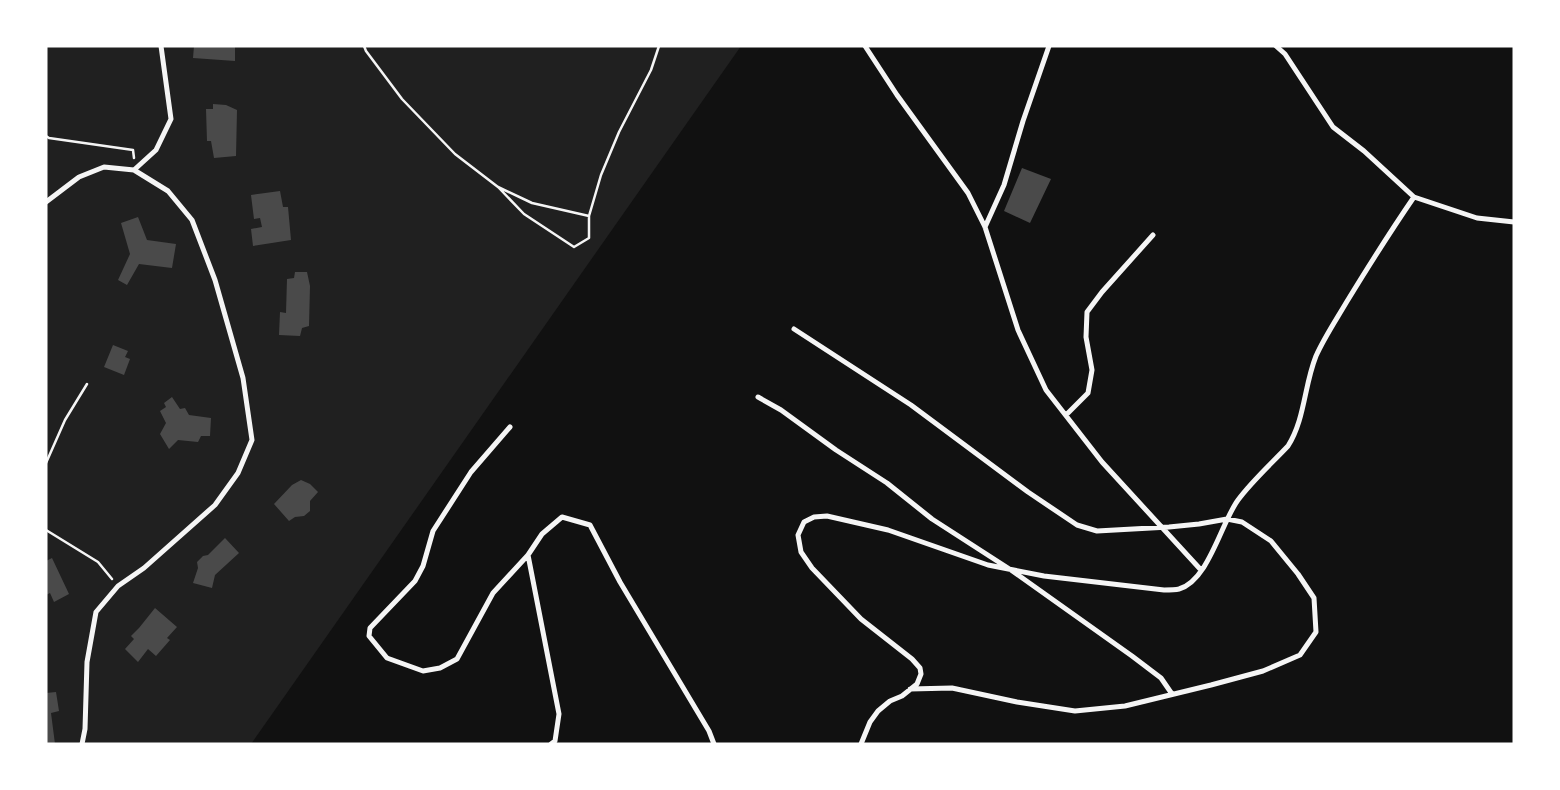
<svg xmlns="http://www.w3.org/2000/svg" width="1560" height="790" font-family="Helvetica,sans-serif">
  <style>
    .green { fill: #202020 }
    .building { fill: #4a4a4a }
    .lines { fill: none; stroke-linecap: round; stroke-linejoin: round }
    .path { stroke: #f5f5f5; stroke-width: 2.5 }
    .minor { stroke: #f5f5f5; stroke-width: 5 }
  </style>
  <rect width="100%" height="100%" fill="#111"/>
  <path class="green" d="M46,46H741L251,744H46Z"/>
  <path class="building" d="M194,46H235V61L193,58Z
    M213,104L226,105L237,110L236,156L214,158L211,141H207L206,109H213Z
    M1022,168L1051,179L1030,223L1004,211Z
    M280,191L283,207H288L291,240L253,246L251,229L262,227L260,218L254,219L251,195Z
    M138,217L147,240L176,244L172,268L139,264L127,285L118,280L130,254L121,223Z
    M295,272H307L310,286L309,326L302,328L300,336L279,335L280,312L286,313L287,279L294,278Z
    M113,345L128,351L125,357L130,359L124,375L104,367Z
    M172,397L180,409L185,408L189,415L211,418L210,436H201L198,442L178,440L169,449L160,434L166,423L160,411L166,407L164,403Z
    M301,480L310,484L318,492L310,501V511L304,516L295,517L289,521L274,504L292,485Z
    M225,538L239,553L215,575L212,588L193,583L198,568L197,562L203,556L208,555Z
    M52,558L69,594L54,602L50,593L46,595V561Z
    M155,608L177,627L167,638L170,640L156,656L148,649L138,662L125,649L134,639L131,636L139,628Z
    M56,692L59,711L51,713L55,744H46V693Z"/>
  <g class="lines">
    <path class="path" d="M364,46L366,51L402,99L455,154L498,187L532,203L589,216L601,175L619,132L651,70L659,46
      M46,136L49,138L133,150L134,158
      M499,188L524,214L574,247L589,238V216
      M46,463L65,420L87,384
      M46,530L98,562L112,579"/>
    <path class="minor" d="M865,46L897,95L968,193L985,227L1018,330L1046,390L1102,462L1201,570
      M1276,46L1285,54L1333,127L1364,151L1414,197L1477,218L1514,222
      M46,202L79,177L104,167L134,170L156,150L171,119L161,46
      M985,227L1004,185L1023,121L1049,46
      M794,329L911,405L1028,492L1077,525L1097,531L1169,527L1199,524L1227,519L1242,522L1271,541L1298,574L1314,598L1316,632L1300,655L1263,671L1211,685L1125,706L1075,711L1017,702L952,688L910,689
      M758,397L781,410L836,450L887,483L932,519L1011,570L1132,656L1161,678L1172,694
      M1066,415L1088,393L1092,370L1086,337L1087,312L1102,292L1153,235
      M510,427L471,472L433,531L423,566L415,581L370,628L369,636L387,658L423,671L440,668L457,659L493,593L528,555L542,534L562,517L590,525L620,582L709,731L714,744
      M528,555L559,714L555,741L551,744
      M82,744L85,729L87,662L96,612L118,586L144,568L215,505L238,473L252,440L243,378L215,280L192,220L168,191L134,170
      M861,744L870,722L878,711L890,701L902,696L917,684L921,674L920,668L912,659L861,619L812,568L801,552L798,535L804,522L814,517L827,516L888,530L988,565L1044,576L1164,590C1169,590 1175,590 1179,589C1209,580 1221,523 1238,500C1252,481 1271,464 1288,446C1305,419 1304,386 1316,356C1324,338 1336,320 1346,303C1368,267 1390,232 1414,197"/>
  </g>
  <rect width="1560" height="790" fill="none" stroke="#ffffff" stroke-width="95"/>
</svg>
